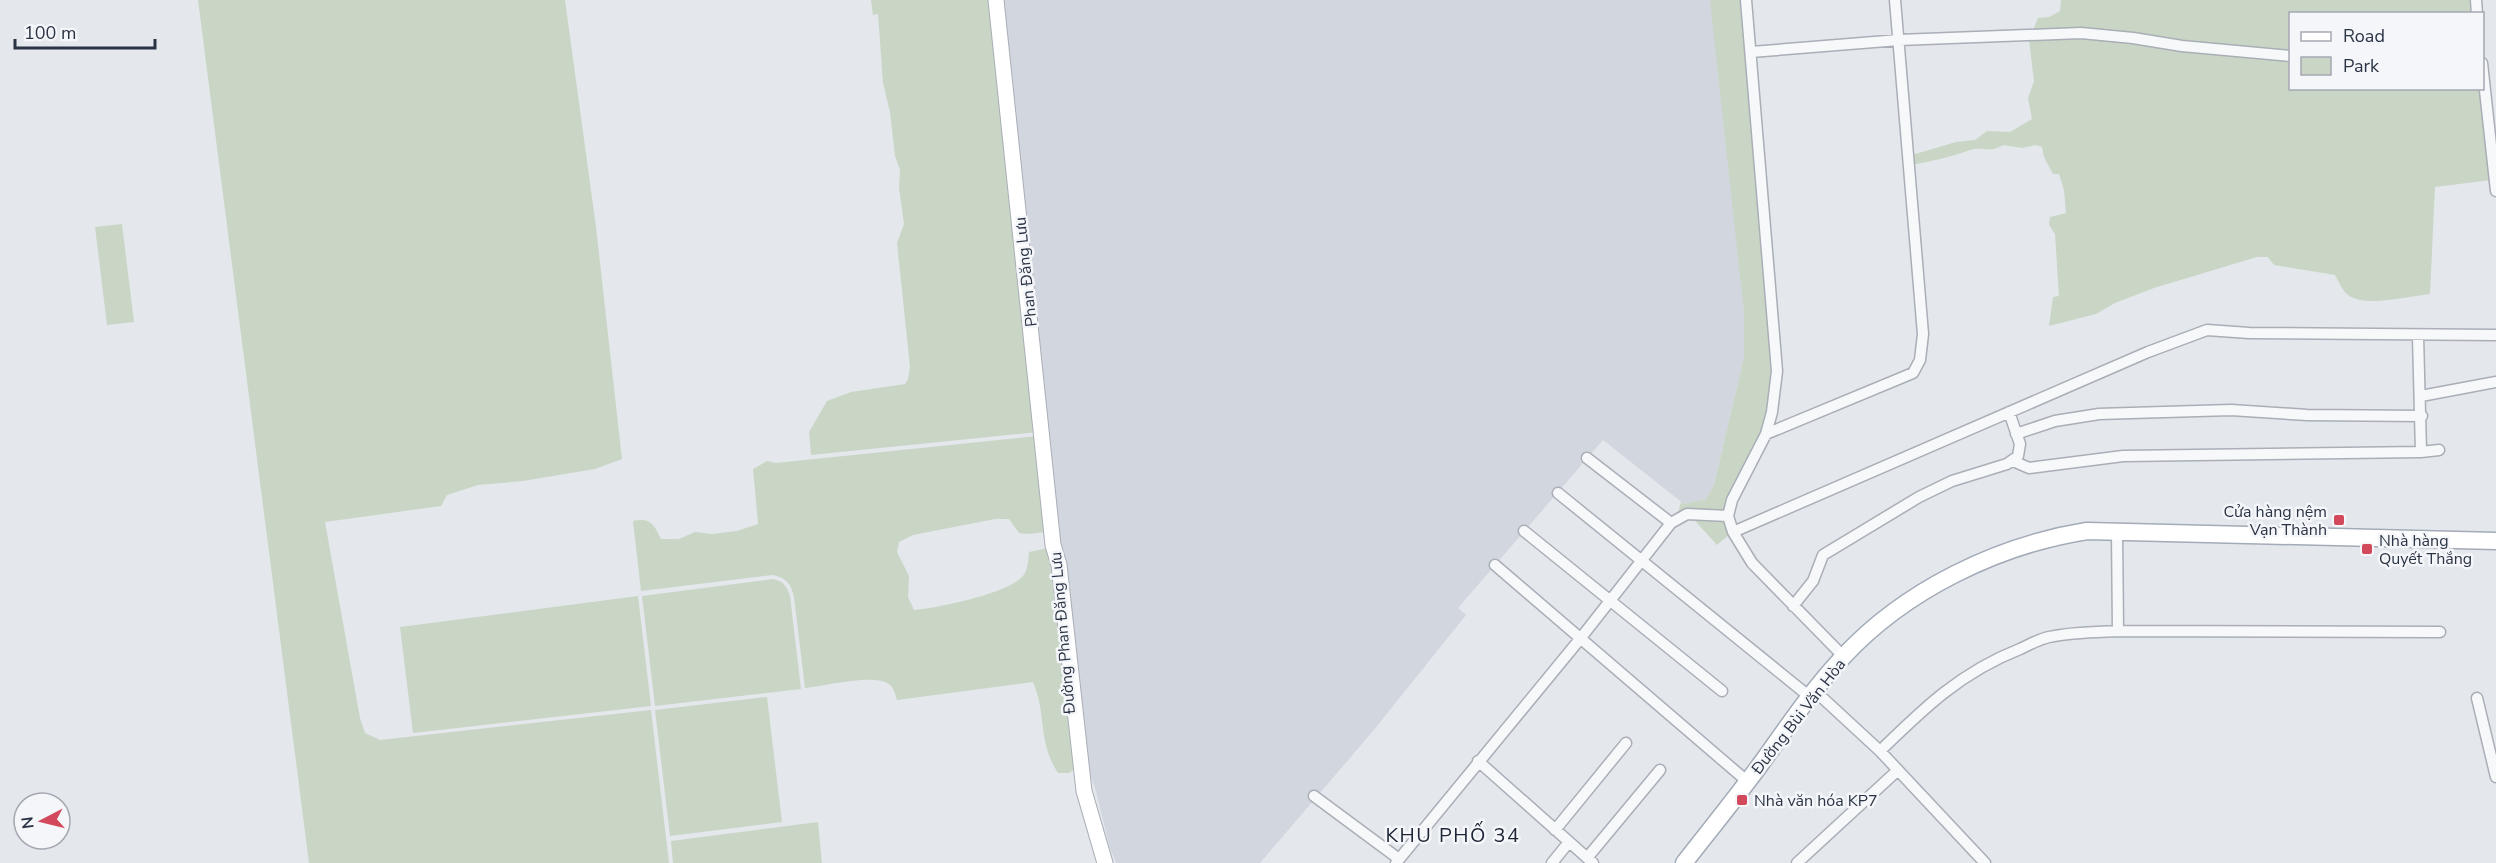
<svg xmlns="http://www.w3.org/2000/svg" width="2496" height="863" font-family="'Nunito Sans',sans-serif">
  <style>
    .built { fill: #d2d6de }
    .green { fill: #c9d6c5 }
    .lines { fill: none; stroke-linecap: round; stroke-linejoin: round }
    .street-casing { stroke: #a9aeb7; stroke-width: 13 }
    .secondary-casing { stroke: #a9aeb7; stroke-width: 17 }
    .primary-casing { stroke: #a3abb8; stroke-width: 19 }
    .street { stroke: #f7f8fa; stroke-width: 10 }
    .secondary { stroke: #fff; stroke-width: 15 }
    .primary { stroke: #fff; stroke-width: 16 }
    .poi-dot { fill: #d1495b; stroke: #f4f6f9; stroke-width: 2 }
    .labels { text-anchor: middle; stroke-width: 5; stroke-linejoin: round; paint-order: stroke }
    .street-label { font-size: 16px; fill: #2b3445; stroke: #f4f6f9 }
    .poi-label { font-size: 16px; fill: #2b3445; stroke: #f4f6f9; text-anchor: start }
    .quarter-label { font-size: 20px; letter-spacing: 1.5px; fill: #1d2536; stroke: #f4f6f9 }
  </style>
  <rect width="100%" height="100%" fill="#e4e7ec"/>
  <path class="built" d="M1001,0H1713L1744,313V357L1714,485L1706,499L1684,504L1603,440L1458,608L1466,615L1373,731L1260,863H1116L1110,848L1095,788L1083,755Z"/>
  <path class="green" d="M198,0H565L596,227L622,459L595,469L523,481L478,485L447,495L441,506L325,522L360,718L365,733L380,740L651,710L669,863H309Z
    M871,0H990L1038,432L811,455L809,432L827,401L851,392L905,384L908,379L910,367L897,243L904,224L899,188L900,170L895,156L890,112L883,83L878,14L873,15Z
    M1710,0H1743L1774,371L1769,411L1762,433L1729,498L1730,534L1717,545L1697,523L1690,511L1678,513L1681,502L1684,504L1706,499L1714,485L1744,357V313Z
    M2061,0H2473L2474,13L2290,14V88L2482,89L2491,180L2435,187L2430,294C2409,296 2365,308 2348,295C2342,290 2339,282 2335,275L2274,265L2268,257H2257L2154,288L2115,303L2096,314L2049,326L2053,297L2059,296L2055,234L2049,225L2050,217L2066,213L2064,190L2059,174H2053L2044,157L2042,147L2036,145L2022,148L2003,145C1989,154 1982,146 1970,150C1951,157 1932,161 1912,165V155L1956,142L1975,140L1987,131L2010,132L2032,119L2028,98L2034,81L2029,40L2038,18L2049,17L2060,11Z
    M122,224L134,322L107,325L95,227Z
    M1038,436L1047,532L1027,534L1019,533L1009,519H995L913,535L899,542L897,552L909,576L908,597L914,610C938,608 1004,594 1021,578C1028,572 1028,561 1029,552L1048,548L1075,769L1069,773H1058C1037,740 1047,714 1033,682L897,700C895,693 894,687 887,683C872,674 824,686 805,688L794,597C791,584 786,577 772,575L641,591L633,521C650,517 654,524 661,539H679L695,532L712,534L737,531L758,524L753,469L767,461L776,463Z
    M773,579C783,581 787,586 790,596L801,689L655,706L642,596Z
    M638,596L651,706L413,733L400,627Z
    M767,697L782,822L670,836L655,710Z
    M818,822L822,863H673L671,841Z"/>
  <g class="lines">
    <defs>
      <path id="street" d="M1746,0L1777,371L1772,412L1766,434L1732,500L1728,516L1733,532L1752,563L1843,656
        M2476,0L2477,14
        M1751,52L1899,40L2081,33L2133,38L2182,46L2290,56
        M2482,63L2496,191
        M2421,396L2496,382
        M1766,434L1913,373L1920,360L1923,334L1895,0
        M2016,434L2055,421L2099,414L2131,413L2231,410L2307,415L2422,416
        M2421,452L2439,450
        M1587,458L1671,523
        M2013,461L2029,468L2123,456L2421,452L2418,336
        M1558,493L1810,697
        M1524,531L1722,691
        M1733,532L2148,352L2207,330L2249,333L2496,335
        M2117,532L2118,631
        M1495,565L1748,782
        M1793,606L1813,581L1823,555L1919,497L1952,481L2007,464L2018,456L2020,444L2009,412
        M1815,691L1880,751L1985,863
        M2477,698L2496,777
        M1880,751C1924,708 1961,672 2020,649C2029,645 2039,639 2049,637C2072,632 2095,632 2118,631L2440,632
        M1478,761L1593,863
        M1314,796L1399,859
        M1555,830L1626,743
        M1587,858L1660,770
        M1396,863L1580,639L1671,523L1687,514L1728,516
        M1552,863L1569,842
        M1797,863L1898,770"/>
      <path id="secondary" d="M996,0L1053,545L1059,565L1084,791L1105,863"/>
      <path id="primary" d="M1684,863C1709,831 1735,799 1760,765C1786,729 1812,690 1843,657C1905,590 1998,545 2087,531L2496,541"/>
    </defs>
    <use href="#street" class="street-casing"/>
    <use href="#secondary" class="secondary-casing"/>
    <use href="#primary" class="primary-casing"/>
    <use href="#street" class="street"/>
    <use href="#secondary" class="secondary"/>
    <use href="#primary" class="primary"/>
  </g>
  <g class="poi-dot">
    <rect x="2333" y="514" width="12" height="12" rx="3"/>
    <rect x="2361" y="543" width="12" height="12" rx="3"/>
    <rect x="1736" y="794" width="12" height="12" rx="3"/>
  </g>
  <g class="labels">
    <g class="street-label">
      <text transform="translate(1025 272) rotate(-96)" y="6">Phan Đăng Lưu</text>
      <text transform="translate(1062 633) rotate(-95)" y="6">Đường Phan Đăng Lưu</text>
      <text transform="translate(1798 716) rotate(-52)" y="6">Đường Bùi Văn Hòa</text>
    </g>
    <g class="poi-label">
      <text x="2327" y="517" text-anchor="end">Cửa hàng nệm<tspan x="2327" dy="18">Vạn Thành</tspan></text>
      <text x="2379" y="546">Nhà hàng<tspan x="2379" dy="18">Quyết Thắng</tspan></text>
      <text x="1754" y="806">Nhà văn hóa KP7</text>
    </g>
    <g class="quarter-label">
      <text x="1453" y="842">KHU PHỐ 34</text>
    </g>
  </g>
  <rect x="2289" y="12" width="195" height="78" fill="#f4f6f9" stroke="#a4a8b1" stroke-width="1.5"/>
  <rect x="2301" y="32" width="30" height="9" fill="#ffffff" stroke="#a4a8b1" stroke-width="1.5"/>
  <text x="2343" y="42" font-size="18" fill="#2b3445">Road</text>
  <rect x="2301" y="57" width="30" height="18" fill="#c9d6c5" stroke="#a4a8b1" stroke-width="1.5"/>
  <text x="2343" y="72" font-size="18" fill="#2b3445">Park</text>
  <g transform="translate(42 821) rotate(263)"><circle r="28" fill="#f4f6f9" stroke="#a4a8b1" stroke-width="1.5"/>
  <path d="M0-4.5L10 22L0 15L-10 22Z" fill="#d1495b"/>
  <text y="-9" font-size="16" font-weight="bold" text-anchor="middle" fill="#2b3445">N</text>
  </g>
  <path d="M15 39v9h140v-9" fill="none" stroke="#2b3445" stroke-width="3"/>
  <text x="24" y="39" font-size="18" fill="#2b3445" stroke="#f4f6f9" stroke-width="4.5" paint-order="stroke">100 m</text>
</svg>
